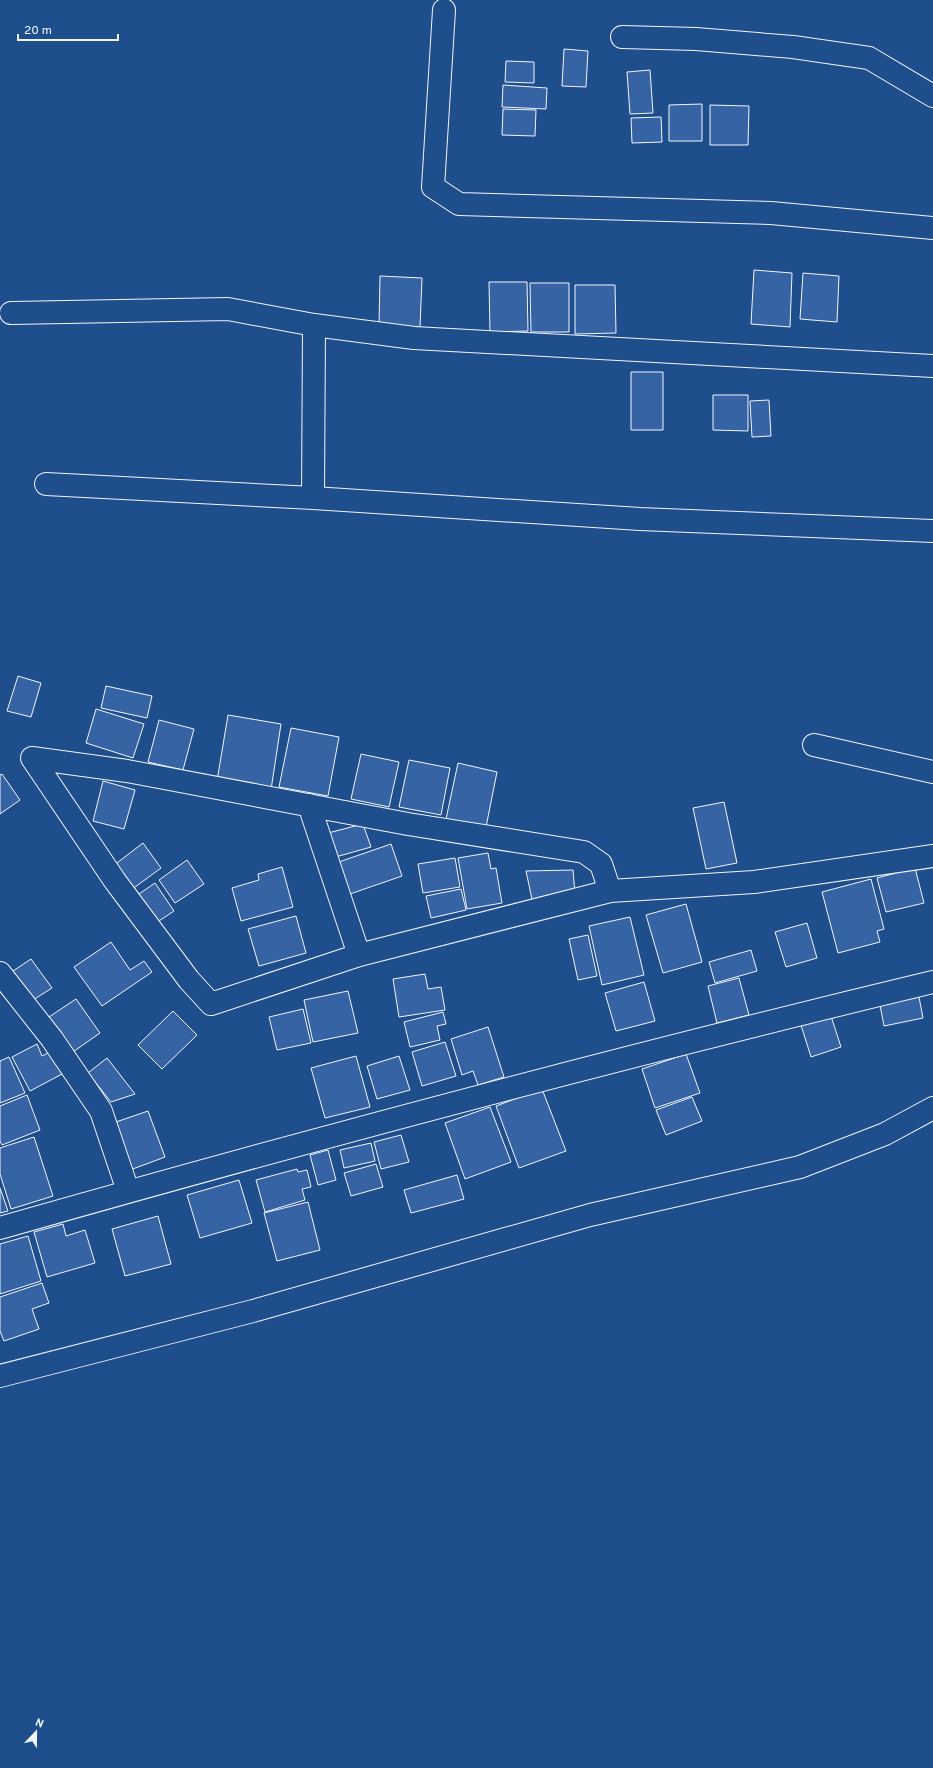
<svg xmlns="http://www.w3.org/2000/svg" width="933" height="1768" font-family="Overpass,sans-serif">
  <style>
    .building { fill: #3563a3; stroke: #f2f6ff }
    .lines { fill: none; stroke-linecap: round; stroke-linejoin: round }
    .minor-casing { stroke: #f2f6ff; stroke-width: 24 }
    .tertiary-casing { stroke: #f2f6ff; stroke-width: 24 }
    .minor { stroke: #1f4e8c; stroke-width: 22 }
    .tertiary { stroke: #1f4e8c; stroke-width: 22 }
  </style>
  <rect width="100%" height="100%" fill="#1f4e8c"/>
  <path class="building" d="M564,49L588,51L586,87L562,86Z
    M506,61L534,62V83L505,82Z
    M650,70L653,113L630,114L627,72Z
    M503,85L547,88L546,109L502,107Z
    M702,104V141H669V105Z
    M710,105L749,106L748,145H710Z
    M503,109L536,110L535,136L502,135Z
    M661,117L662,142L632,143L631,118Z
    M754,270L792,273L790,327L751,324Z
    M803,273L839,276L837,322L800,319Z
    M380,276L422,278L420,327L379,325Z
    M489,282H527L528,331L490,332Z
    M530,283H569V332H531Z
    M575,285H615L616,333L575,334Z
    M631,372H663V430H631Z
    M713,395H748V431L713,430Z
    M769,400L771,436L752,437L750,401Z
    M18,676L41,683L31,717L7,711Z
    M106,686L152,696L147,718L101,708Z
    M96,709L144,724L133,758L86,743Z
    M228,715L281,724L271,790L217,781Z
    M159,720L194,729L183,770L148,762Z
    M291,728L339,737L328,796L279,787Z
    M361,754L399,762L389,807L351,799Z
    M409,760L450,768L441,815L399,807Z
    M458,763L497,772L486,827L446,819Z
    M2,774L20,800L0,814V775Z
    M103,781L135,790L124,829L93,821Z
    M724,802L737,863L706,869L693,808Z
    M363,824L371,847L332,858L328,833Z
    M143,843L161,868L131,890L113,866Z
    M391,844L402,876L347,895L336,863Z
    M488,853L491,869L496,868L502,903L467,909L458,858Z
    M455,858L460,887L423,893L418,864Z
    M187,860L204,884L175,903L159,880Z
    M282,867L293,907L241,921L232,888L259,880L258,874Z
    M915,868L924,903L886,912L877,878Z
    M573,870L575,894L533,904L526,871Z
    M871,879L884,929L877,931L880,942L838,953L822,892Z
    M155,883L174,911L156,923L136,896Z
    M461,889L466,910L431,918L426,896Z
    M686,904L702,962L663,973L646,915Z
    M296,916L306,953L259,966L248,929Z
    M630,917L644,975L602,985L589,926Z
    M807,923L817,958L786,967L775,932Z
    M588,935L597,976L578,980L569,939Z
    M111,942L130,970L144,961L152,972L102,1006L74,967Z
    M751,950L757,971L715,983L709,962Z
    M31,959L52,988L33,1000L13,971Z
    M425,974L428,989L441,987L445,1010L399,1017L393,979Z
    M739,978L749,1015L717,1023L708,986Z
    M644,982L655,1021L616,1031L605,993Z
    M348,991L358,1033L313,1042L304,1000Z
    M919,997L923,1018L884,1026L880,1005Z
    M76,999L100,1033L70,1054L46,1019Z
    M303,1009L311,1043L277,1050L269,1017Z
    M173,1011L197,1035L162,1069L138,1045Z
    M443,1012L446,1024L437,1026L440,1040L410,1047L404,1022Z
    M830,1013L841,1047L811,1057L800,1022Z
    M488,1027L504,1077L478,1085L473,1071L462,1075L451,1039Z
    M445,1042L456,1076L422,1086L412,1052Z
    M37,1044L42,1056L52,1051L64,1073L30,1091L12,1057Z
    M686,1054L700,1093L655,1108L642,1069Z
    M356,1056L370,1107L325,1118L311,1068Z
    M399,1056L410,1090L377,1099L367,1066Z
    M9,1057L25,1093L0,1103V1061Z
    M107,1058L135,1094L111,1102L88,1073Z
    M542,1089L566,1151L519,1168L496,1106Z
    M27,1095L40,1130L2,1145L0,1141V1106Z
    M692,1097L702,1121L666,1135L656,1110Z
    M490,1107L511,1162L465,1179L445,1123Z
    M148,1111L165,1157L130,1170L113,1123Z
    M401,1135L409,1162L381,1169L374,1142Z
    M34,1137L53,1196L11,1209L0,1174V1148Z
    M371,1143L375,1161L344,1168L340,1150Z
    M328,1150L336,1180L318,1185L310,1155Z
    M376,1164L383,1187L351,1196L344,1173Z
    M297,1169L298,1172L307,1170L311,1187L302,1189L305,1200L265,1212L256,1180Z
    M457,1175L464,1199L411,1213L404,1190Z
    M239,1180L252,1223L200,1238L187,1195Z
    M0,1188L8,1211L0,1213Z
    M308,1202L320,1250L277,1261L264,1213Z
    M158,1216L171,1264L125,1276L112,1229Z
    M63,1224L66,1236L85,1230L95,1263L47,1277L34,1232Z
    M28,1236L41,1281L0,1294V1244Z
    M42,1283L49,1303L32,1309L39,1329L4,1341L0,1331V1297Z"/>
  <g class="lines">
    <defs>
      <path id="minor" d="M444,10L433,187L459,204L771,213L933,228
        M622,37L696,39L793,47L869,58L933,96
        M11,313L228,309L314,325L414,338L933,366
        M46,484L313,498L640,519L933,531
        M313,498L314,325
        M814,745L933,772
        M32,758L115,881L189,980L211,1004L359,955L610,891L754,882L933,856
        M32,758L127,771L408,824L584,852L601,864L610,891
        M309,805L359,955
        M0,973L52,1039L101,1111L128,1191
        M0,1228C309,1140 620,1057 933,982"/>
      <path id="tertiary" d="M0,1376L253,1311L590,1215L800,1167L885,1134L933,1108"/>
    </defs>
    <use href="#minor" class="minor-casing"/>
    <use href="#tertiary" class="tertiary-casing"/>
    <use href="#minor" class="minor"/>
    <use href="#tertiary" class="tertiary"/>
  </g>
  <g transform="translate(36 1732) rotate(22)" stroke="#1f4e8c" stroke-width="3" paint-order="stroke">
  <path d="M0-3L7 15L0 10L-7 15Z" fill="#f2f6ff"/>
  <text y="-6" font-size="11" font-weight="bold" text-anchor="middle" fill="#f2f6ff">N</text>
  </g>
  <path d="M18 34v6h100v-6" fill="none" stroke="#f2f6ff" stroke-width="2"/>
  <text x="24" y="34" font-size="12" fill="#f2f6ff" stroke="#1f4e8c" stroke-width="3" paint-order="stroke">20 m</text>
</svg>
